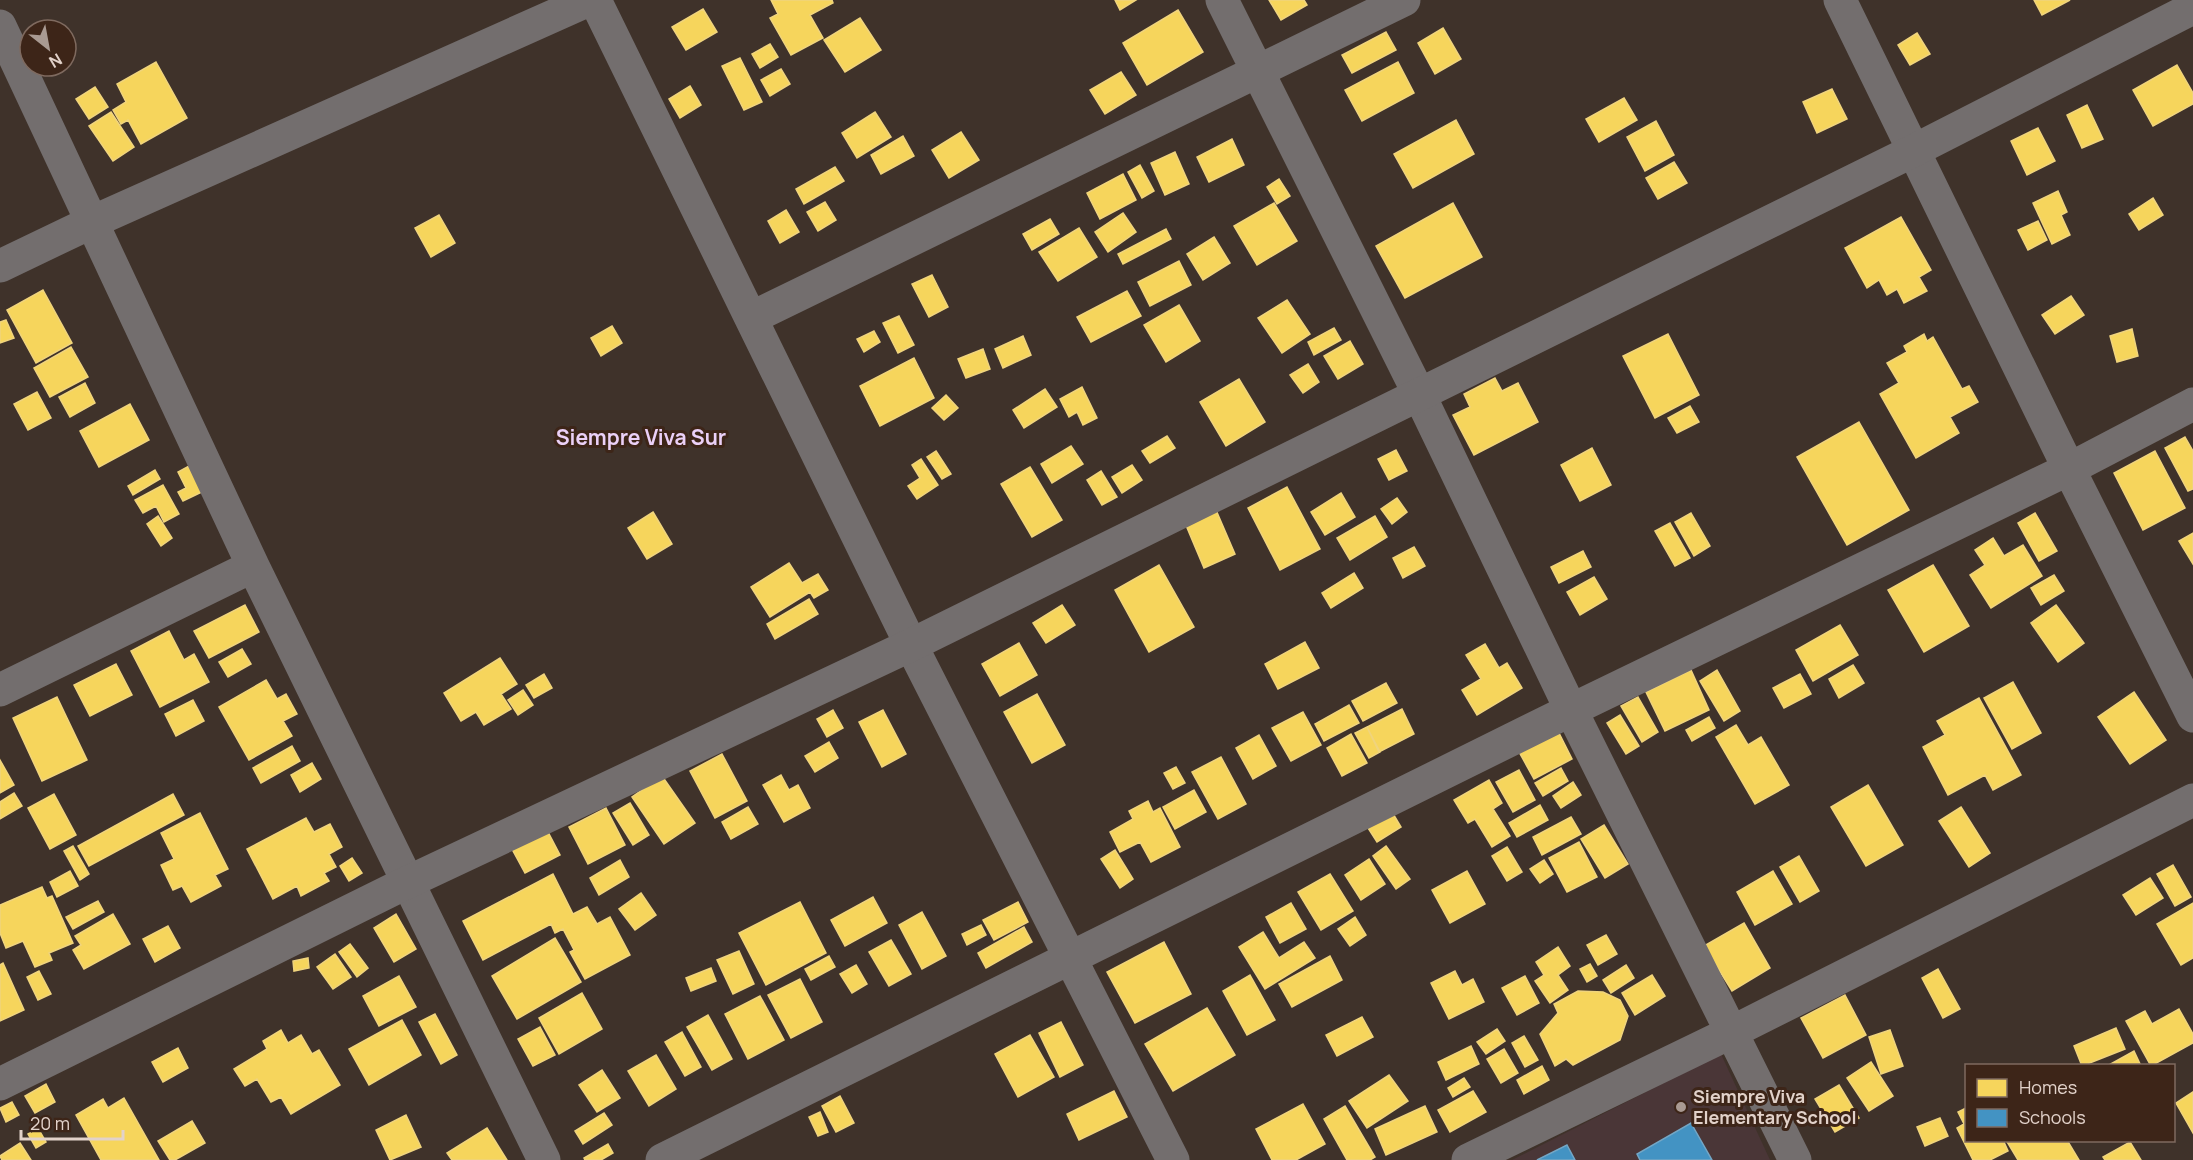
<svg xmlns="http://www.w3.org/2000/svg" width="2193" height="1160" font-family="Manrope,sans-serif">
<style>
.education{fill:#4a3637}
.homes{fill:#f6d55c;stroke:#f0d47d;stroke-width:1.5}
.schools{fill:#4393c3;stroke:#73a6c5;stroke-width:1.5}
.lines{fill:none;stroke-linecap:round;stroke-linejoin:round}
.minor{stroke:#736e6e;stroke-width:33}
.tertiary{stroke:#736e6e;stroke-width:33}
.poi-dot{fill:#a99a92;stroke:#3d2518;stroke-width:2}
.labels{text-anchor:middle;stroke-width:6;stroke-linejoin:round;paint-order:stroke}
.poi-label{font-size:18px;font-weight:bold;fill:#e2d2ca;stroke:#3d2518;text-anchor:start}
.quarter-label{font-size:21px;font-weight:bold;fill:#ebd0f7;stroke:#3d2518}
</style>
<rect width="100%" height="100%" fill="#3f322a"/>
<path class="education" d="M1721 1054 1770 1160H1512Z"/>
<path class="homes" d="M771 0H832L833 3 810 15 823 38 791 55 770 18 778 14Z
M1115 0H1136L1120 10Z
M1269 0H1304L1307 5 1281 20Z
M2034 0H2070L2042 15Z
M703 9 717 32 686 50 672 27Z
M1178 10 1203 52 1147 85 1123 43Z
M860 18 881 50 845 72 824 40Z
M1443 28 1461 59 1435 74 1418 43Z
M1386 32 1396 50 1352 73 1342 55Z
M1917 33 1930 54 1910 65 1898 45Z
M770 44 778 57 760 68 752 54Z
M740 58 762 102 744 110 722 66Z
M156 62 187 118 141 144 128 120 121 124 113 110 126 102 117 84Z
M1398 62 1414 93 1362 121 1345 90Z
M2177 65 2193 93V104L2153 126 2133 90Z
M781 69 790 84 770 96 761 80Z
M1121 72 1136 95 1105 114 1090 90Z
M690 86 701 105 680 118 669 99Z
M95 87 108 107 89 119 76 99Z
M1832 89 1847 119 1817 133 1803 102Z
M1624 98 1637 120 1599 142 1586 119Z
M2087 105 2103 139 2082 148 2067 115Z
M111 112 134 147 113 161 89 126Z
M875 112 891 137 857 158 842 133Z
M1456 120 1474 154 1413 188 1394 154Z
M1656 121 1674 155 1645 171 1627 137Z
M2038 128 2055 161 2027 175 2011 141Z
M961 132 979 160 949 178 932 150Z
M903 136 914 156 881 174 871 155Z
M1232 139 1244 165 1209 182 1197 157Z
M1175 152 1189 184 1165 195 1151 163Z
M1674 162 1687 183 1658 199 1646 178Z
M1140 165 1154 191 1142 198 1128 172Z
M835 167 844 181 804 204 796 189Z
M1123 174 1136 200 1100 219 1087 193Z
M1279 179 1290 196 1277 204 1267 187Z
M2058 191 2067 212 2061 215 2070 235 2052 244 2033 203Z
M2153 198 2163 215 2139 230 2129 214Z
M825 202 836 220 818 231 807 212Z
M1274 203 1297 241 1257 265 1234 226Z
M1453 203 1482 257 1405 298 1376 246Z
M786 210 799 232 780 243 768 221Z
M1123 213 1136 232 1108 252 1095 232Z
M439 215 455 243 431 257 415 228Z
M1901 217 1931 270 1919 277 1927 291 1904 303 1897 289 1887 295 1879 280 1867 288 1845 248Z
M1050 219 1059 234 1032 250 1023 234Z
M2038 221 2047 240 2028 250 2018 230Z
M1079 228 1097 257 1058 281 1039 252Z
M1166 229 1171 239 1123 264 1118 254Z
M1214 237 1230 263 1203 280 1187 254Z
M1179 261 1191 285 1150 306 1138 282Z
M932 275 948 307 929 317 912 284Z
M43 290 72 343 36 363 7 310Z
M1127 291 1141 316 1091 342 1077 317Z
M2071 296 2084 315 2055 334 2042 315Z
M1287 300 1310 334 1282 353 1258 318Z
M1179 305 1200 341 1166 362 1144 325Z
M899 316 914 345 898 353 883 323Z
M6 320 14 338 0 343V322Z
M612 326 622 343 601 356 591 338Z
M1334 328 1341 340 1314 355 1308 342Z
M2132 329 2138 356 2117 362 2110 336Z
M874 331 880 342 864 352 857 339Z
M1668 334 1699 395 1655 418 1623 356Z
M1924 334 1927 341 1933 337 1962 389 1969 386 1978 402 1950 417 1959 433 1916 458 1880 394 1899 383 1887 363 1907 352 1904 346Z
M1023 336 1031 355 1003 368 995 349Z
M1350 341 1363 364 1338 379 1324 356Z
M71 347 88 377 50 397 34 368Z
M983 349 990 369 966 378 958 359Z
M914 358 934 398 880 426 860 386Z
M1308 364 1319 382 1303 393 1290 375Z
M1495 378 1502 391 1518 383 1538 422 1474 455 1453 415 1470 407 1464 394Z
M1239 379 1265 422 1226 446 1200 402Z
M85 383 95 403 70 417 59 397Z
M1082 387 1097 418 1083 425 1077 412 1069 417 1060 399Z
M1045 389 1057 407 1024 428 1013 410Z
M37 392 51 418 28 430 14 404Z
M946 395 958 408 944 420 932 408Z
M130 404 149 440 99 467 80 431Z
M1690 406 1699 422 1677 433 1668 418Z
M1859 422 1909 510 1847 545 1797 457Z
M1167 436 1175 448 1150 463 1142 451Z
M2185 437 2193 451V489L2188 491 2165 448Z
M1071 446 1083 464 1052 483 1041 464Z
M1592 448 1611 485 1580 501 1561 465Z
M1396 450 1407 471 1389 480 1378 459Z
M936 451 951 474 942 479 927 457Z
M2155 451 2185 508 2143 530 2114 473Z
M921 459 938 485 917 499 908 486 920 478 912 465Z
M1132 465 1142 480 1122 493 1112 477Z
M189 466 202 492 183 501 178 492 186 488 178 472Z
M1030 467 1062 520 1032 537 1001 484Z
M155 470 160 479 133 495 128 486Z
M1101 471 1117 497 1102 505 1087 480Z
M163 485 179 514 164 522 156 506 143 513 135 500Z
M1287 487 1320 549 1280 570 1248 508Z
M1341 493 1355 517 1325 535 1311 512Z
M1397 498 1407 512 1392 524 1381 509Z
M1216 510 1235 554 1204 568 1185 523Z
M653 512 672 544 647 559 628 528Z
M1691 513 1710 546 1694 556 1675 522Z
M2035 513 2057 551 2039 561 2018 523Z
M158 516 172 538 161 546 147 524Z
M1375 516 1387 537 1350 560 1337 538Z
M1670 523 1690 558 1675 566 1655 531Z
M2193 533V564L2179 541Z
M1993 538 2004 556 2023 545 2042 576 1991 608 1970 575 1985 565 1975 550Z
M1414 547 1425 566 1403 578 1393 558Z
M1583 551 1591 567 1559 583 1551 567Z
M789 563 802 583 818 574 828 590 814 598 810 592 770 617 751 587Z
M1159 565 1194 627 1149 652 1115 590Z
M1933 565 1969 626 1924 652 1888 590Z
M1354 573 1363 588 1331 608 1322 593Z
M2054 575 2064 591 2041 605 2031 588Z
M1594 577 1607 599 1580 615 1567 592Z
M809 599 818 614 775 639 767 624Z
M245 605 259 632 209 658 194 631Z
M1062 605 1075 625 1046 643 1033 623Z
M2056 605 2084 643 2058 662 2031 623Z
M1840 625 1858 655 1813 681 1796 650Z
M169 631 184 660 194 654 209 682 160 707 131 651Z
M1305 642 1319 668 1278 689 1265 664Z
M1019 643 1037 675 1000 696 982 664Z
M1485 644 1499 668 1507 663 1522 688 1477 715 1462 690 1481 679 1466 655Z
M242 649 251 664 228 677 219 662Z
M500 658 517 684 501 694 511 709 484 725 476 712 461 721 444 693Z
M116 664 132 695 90 716 74 685Z
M1853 665 1864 683 1839 698 1829 679Z
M1691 670 1709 710 1665 731 1646 692Z
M1717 670 1740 711 1724 721 1700 681Z
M544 674 552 688 534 698 526 685Z
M1800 674 1811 694 1784 708 1773 688Z
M266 680 277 699 286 694 297 714 283 721 292 736 249 760 219 707Z
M2013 682 2041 733 2012 749 1984 698Z
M1386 683 1397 703 1363 721 1352 701Z
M523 690 533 705 518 715 508 700Z
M2134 692 2166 740 2130 764 2098 717Z
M1037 694 1065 745 1032 763 1004 712Z
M57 697 87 760 42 781 13 718Z
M1638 697 1658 732 1642 742 1621 706Z
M1979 698 2021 775 1993 790 1985 775 1948 795 1923 747 1945 735 1937 721Z
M193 700 204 721 176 736 165 714Z
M1349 705 1359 723 1324 741 1315 724Z
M1402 709 1414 734 1379 752 1367 727Z
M833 710 843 728 827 737 817 719Z
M883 710 906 754 882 767 859 722Z
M1303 712 1321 745 1291 761 1272 728Z
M1620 715 1639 746 1626 754 1607 723Z
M1709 717 1715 728 1692 741 1686 730Z
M1736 725 1748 745 1761 737 1789 785 1755 804 1716 737Z
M1367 727 1380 752 1369 758 1355 733Z
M1557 729 1572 759 1534 779 1518 750Z
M1351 734 1367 763 1342 776 1327 748Z
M1259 735 1276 766 1253 779 1236 748Z
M829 742 838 758 815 772 805 756Z
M292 746 300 761 261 783 253 768Z
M722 754 747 801 715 818 690 771Z
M1221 757 1246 804 1218 819 1192 772Z
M0 760 14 785 0 793Z
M312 763 321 779 300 792 291 775Z
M1176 767 1185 783 1173 789 1164 773Z
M1561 768 1568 781 1543 796 1535 783Z
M1519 770 1535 800 1513 812 1496 782Z
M781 775 789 790 798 785 810 808 784 822 763 785Z
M662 776 695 823 664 844 632 797Z
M1489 780 1502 803 1493 809 1510 836 1492 847 1475 819 1468 823 1454 800Z
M1573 782 1581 795 1561 808 1553 796Z
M1868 785 1903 845 1866 866 1831 807Z
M1194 790 1206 812 1175 829 1163 807Z
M14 793 22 806 0 819V802Z
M54 794 76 835 50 849 28 808Z
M173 794 184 815 89 866 78 846Z
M1148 801 1153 812 1160 808 1180 847 1151 862 1140 842 1120 852 1110 832 1133 819 1129 811Z
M630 803 649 835 633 845 613 813Z
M1540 805 1548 820 1517 837 1509 823Z
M748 807 758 824 731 839 722 822Z
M1961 807 1990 853 1969 867 1939 821Z
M606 808 625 845 588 864 569 827Z
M1392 812 1401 827 1377 842 1368 828Z
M200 813 228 869 215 875 221 886 191 902 182 886 173 890 161 865 174 859 161 833Z
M1571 817 1581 834 1542 855 1533 837Z
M306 818 314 832 330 824 342 847 329 854 336 867 324 873 329 881 301 896 297 886 273 899 247 849Z
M1604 825 1628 864 1605 878 1581 839Z
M547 830 560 855 525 873 512 849Z
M1579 842 1597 877 1567 892 1549 858Z
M73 846 89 874 80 880 64 851Z
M1386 846 1410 879 1396 889 1373 856Z
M1507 847 1522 872 1507 881 1492 856Z
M1115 850 1133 879 1120 888 1101 859Z
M1799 856 1819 891 1800 902 1780 867Z
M352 858 362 873 349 881 340 866Z
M1369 859 1385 884 1361 900 1345 875Z
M620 860 629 877 599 895 590 878Z
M1544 860 1553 874 1540 883 1530 869Z
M2173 865 2191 897 2175 906 2157 874Z
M70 871 78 886 57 897 50 882Z
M1467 871 1485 904 1450 923 1432 890Z
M1773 871 1792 904 1755 925 1737 892Z
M553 874 573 914 587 907 597 924 610 917 630 955 585 979 570 952 574 950 563 929 555 933 551 924 483 960 463 921Z
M1330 874 1353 911 1321 930 1298 892Z
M2150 878 2163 898 2136 915 2123 895Z
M42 887 47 898 52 896 73 943 49 953 52 960 35 967 23 941 6 948 0 933V905Z
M641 893 656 915 635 930 619 909Z
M873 897 887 923 845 946 831 920Z
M98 901 104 912 73 929 66 917Z
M800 902 826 953 766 985 739 933Z
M1018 902 1028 922 994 940 983 920Z
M1291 903 1306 929 1280 943 1266 917Z
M2193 903V958L2181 965 2157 924Z
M922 912 946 956 922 969 899 925Z
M113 914 130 944 84 969 73 950 81 945 75 936Z
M396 914 416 949 394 962 374 928Z
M1355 917 1366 935 1350 946 1338 929Z
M1744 923 1770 968 1732 991 1704 946Z
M981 925 986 935 967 945 962 934Z
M168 926 180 948 155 962 143 939Z
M1024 927 1032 942 986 968 978 953Z
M1263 932 1279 958 1304 942 1315 958 1265 989 1239 947Z
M1606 935 1617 954 1598 965 1587 945Z
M555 938 581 982 517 1019 492 976Z
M891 940 911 974 889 986 869 952Z
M1164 942 1191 994 1135 1023 1107 972Z
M350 944 368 968 357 977 339 952Z
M1558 947 1570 966 1558 975 1568 990 1550 1003 1535 981 1544 975 1536 962Z
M739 951 754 984 733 994 717 960Z
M335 954 351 977 333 989 317 967Z
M829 956 835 967 811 980 805 969Z
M1330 956 1342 980 1292 1007 1279 984Z
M308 958 309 968 294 971 293 961Z
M3 963 24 1010 0 1021V965Z
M1590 964 1597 976 1587 982 1580 969Z
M856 965 867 984 852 993 840 974Z
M1626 965 1634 978 1611 993 1603 980Z
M711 968 716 981 691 991 686 978Z
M1938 969 1960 1009 1943 1018 1922 978Z
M39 971 51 994 38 1000 27 977Z
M1455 971 1462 985 1473 979 1484 1002 1449 1019 1431 983Z
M1250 975 1275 1020 1247 1035 1223 991Z
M1652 975 1665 996 1635 1015 1622 993Z
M399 976 416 1007 379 1026 363 996Z
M1525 976 1539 1003 1517 1015 1502 988Z
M800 979 822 1022 791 1038 768 995Z
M1578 991 1603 992 1620 1000 1628 1016 1620 1040 1573 1065 1566 1059 1555 1066 1540 1034 1558 1013 1554 1004Z
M582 993 602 1029 559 1054 539 1018Z
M1845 995 1866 1035 1823 1058 1801 1018Z
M760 996 784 1040 748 1059 725 1014Z
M1207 1008 1235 1055 1173 1091 1145 1044Z
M2179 1009 2193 1034V1043L2151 1066 2126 1021 2145 1011 2152 1024Z
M435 1014 457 1055 441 1064 419 1022Z
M708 1015 732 1059 712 1070 687 1027Z
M1362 1017 1373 1037 1337 1056 1326 1035Z
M402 1020 421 1055 369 1085 349 1049Z
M1061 1022 1083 1065 1060 1077 1039 1033Z
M540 1027 555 1055 533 1066 518 1039Z
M2116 1028 2125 1049 2082 1066 2074 1046Z
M1497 1029 1505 1041 1486 1054 1477 1042Z
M281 1030 288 1043 301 1035 312 1054 319 1050 340 1085 291 1114 281 1097 271 1102 257 1079 245 1086 234 1069 267 1049 263 1041Z
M1890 1030 1903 1066 1881 1074 1869 1037Z
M682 1032 701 1067 685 1076 665 1042Z
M1030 1035 1054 1077 1018 1097 995 1054Z
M1524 1036 1538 1060 1525 1067 1512 1043Z
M1471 1046 1479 1064 1446 1080 1438 1062Z
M178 1048 188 1068 163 1082 152 1062Z
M1504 1049 1518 1073 1501 1083 1487 1059Z
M2134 1051 2141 1066H2107Z
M656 1055 676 1089 649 1106 628 1071Z
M1871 1062 1893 1096 1869 1111 1847 1078Z
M1542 1066 1549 1080 1524 1094 1517 1080Z
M602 1070 620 1098 597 1112 579 1085Z
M1389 1075 1408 1101 1367 1128 1349 1101Z
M1464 1078 1470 1087 1453 1097 1448 1088Z
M46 1084 55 1102 35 1113 25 1096Z
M1839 1085 1859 1118 1835 1132 1815 1099Z
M1114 1091 1127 1117 1079 1140 1067 1114Z
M1473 1091 1486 1112 1450 1132 1438 1110Z
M2193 1092V1133L2176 1103Z
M840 1096 854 1123 836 1132 822 1106Z
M124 1098 159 1160H101L76 1115 103 1099 108 1108Z
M12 1102 19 1115 6 1122 0 1108Z
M1303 1104 1325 1144 1296 1160H1272L1256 1129Z
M1345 1106 1375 1157 1370 1160H1347L1324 1119Z
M1425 1106 1437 1132 1386 1155 1375 1129Z
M1966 1108V1140H2003L2008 1151 1990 1160H1973L1957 1128 1964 1124 1958 1112Z
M820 1112 828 1132 818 1136 809 1117Z
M604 1113 612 1125 583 1144 575 1131Z
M406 1115 421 1147 390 1160 376 1130Z
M1940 1118 1948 1136 1925 1146 1917 1127Z
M192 1121 205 1143 175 1160H170L158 1141Z
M38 1128 46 1142 36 1148 28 1134Z
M487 1128 507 1160H452L447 1153Z
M2006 1140H2067L2079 1160H2018Z
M2130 1142 2141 1160H2105L2103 1157Z
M20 1143 31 1160H2L0 1156Z
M608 1144 613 1153 601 1160H585L584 1158Z"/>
<path class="schools" d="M1691 1123 1712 1160H1640L1637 1154Z
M1567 1145 1575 1160H1537Z"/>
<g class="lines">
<path class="minor" d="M595 0 911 645 1173 1160
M1222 0 1419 394 1571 710 1795 1160
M1840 0 2069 469 2193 716
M0 26 253 566 544 1160
M0 266 92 222 589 0
M751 318 1404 0
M0 690 253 566
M662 1160 1571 710 2069 469 2193 404
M1468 1160 1732 1032 2193 800"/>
<path class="tertiary" d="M0 1084 408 882 911 645 1915 150 2193 8"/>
</g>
<circle class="poi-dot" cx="1681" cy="1107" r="6"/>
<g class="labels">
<g class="poi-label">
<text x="1693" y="1103">Siempre Viva<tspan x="1693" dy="21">Elementary School</tspan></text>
</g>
<g class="quarter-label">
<text x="641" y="445">Siempre Viva Sur</text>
</g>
</g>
<rect x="1965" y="1064" width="210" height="78" fill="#3d2518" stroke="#7f6a5f" stroke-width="1.5"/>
<rect x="1977" y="1079" width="30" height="18" fill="#f6d55c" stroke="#7f6a5f" stroke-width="1.5"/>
<text x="2019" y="1094" font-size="18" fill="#e2d2ca">Homes</text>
<rect x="1977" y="1109" width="30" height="18" fill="#4393c3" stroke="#7f6a5f" stroke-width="1.5"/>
<text x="2019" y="1124" font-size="18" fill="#e2d2ca">Schools</text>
<g transform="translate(48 48) rotate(149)"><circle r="28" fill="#3d2518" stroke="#7f6a5f" stroke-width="1.5"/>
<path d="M0-4.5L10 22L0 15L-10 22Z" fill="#a99a92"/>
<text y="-9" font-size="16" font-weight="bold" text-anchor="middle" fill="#e2d2ca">N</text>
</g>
<path d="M21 1130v9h102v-9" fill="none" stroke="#e2d2ca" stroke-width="3"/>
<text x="30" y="1130" font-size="18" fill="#e2d2ca" stroke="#3d2518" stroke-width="4.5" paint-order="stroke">20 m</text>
</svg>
